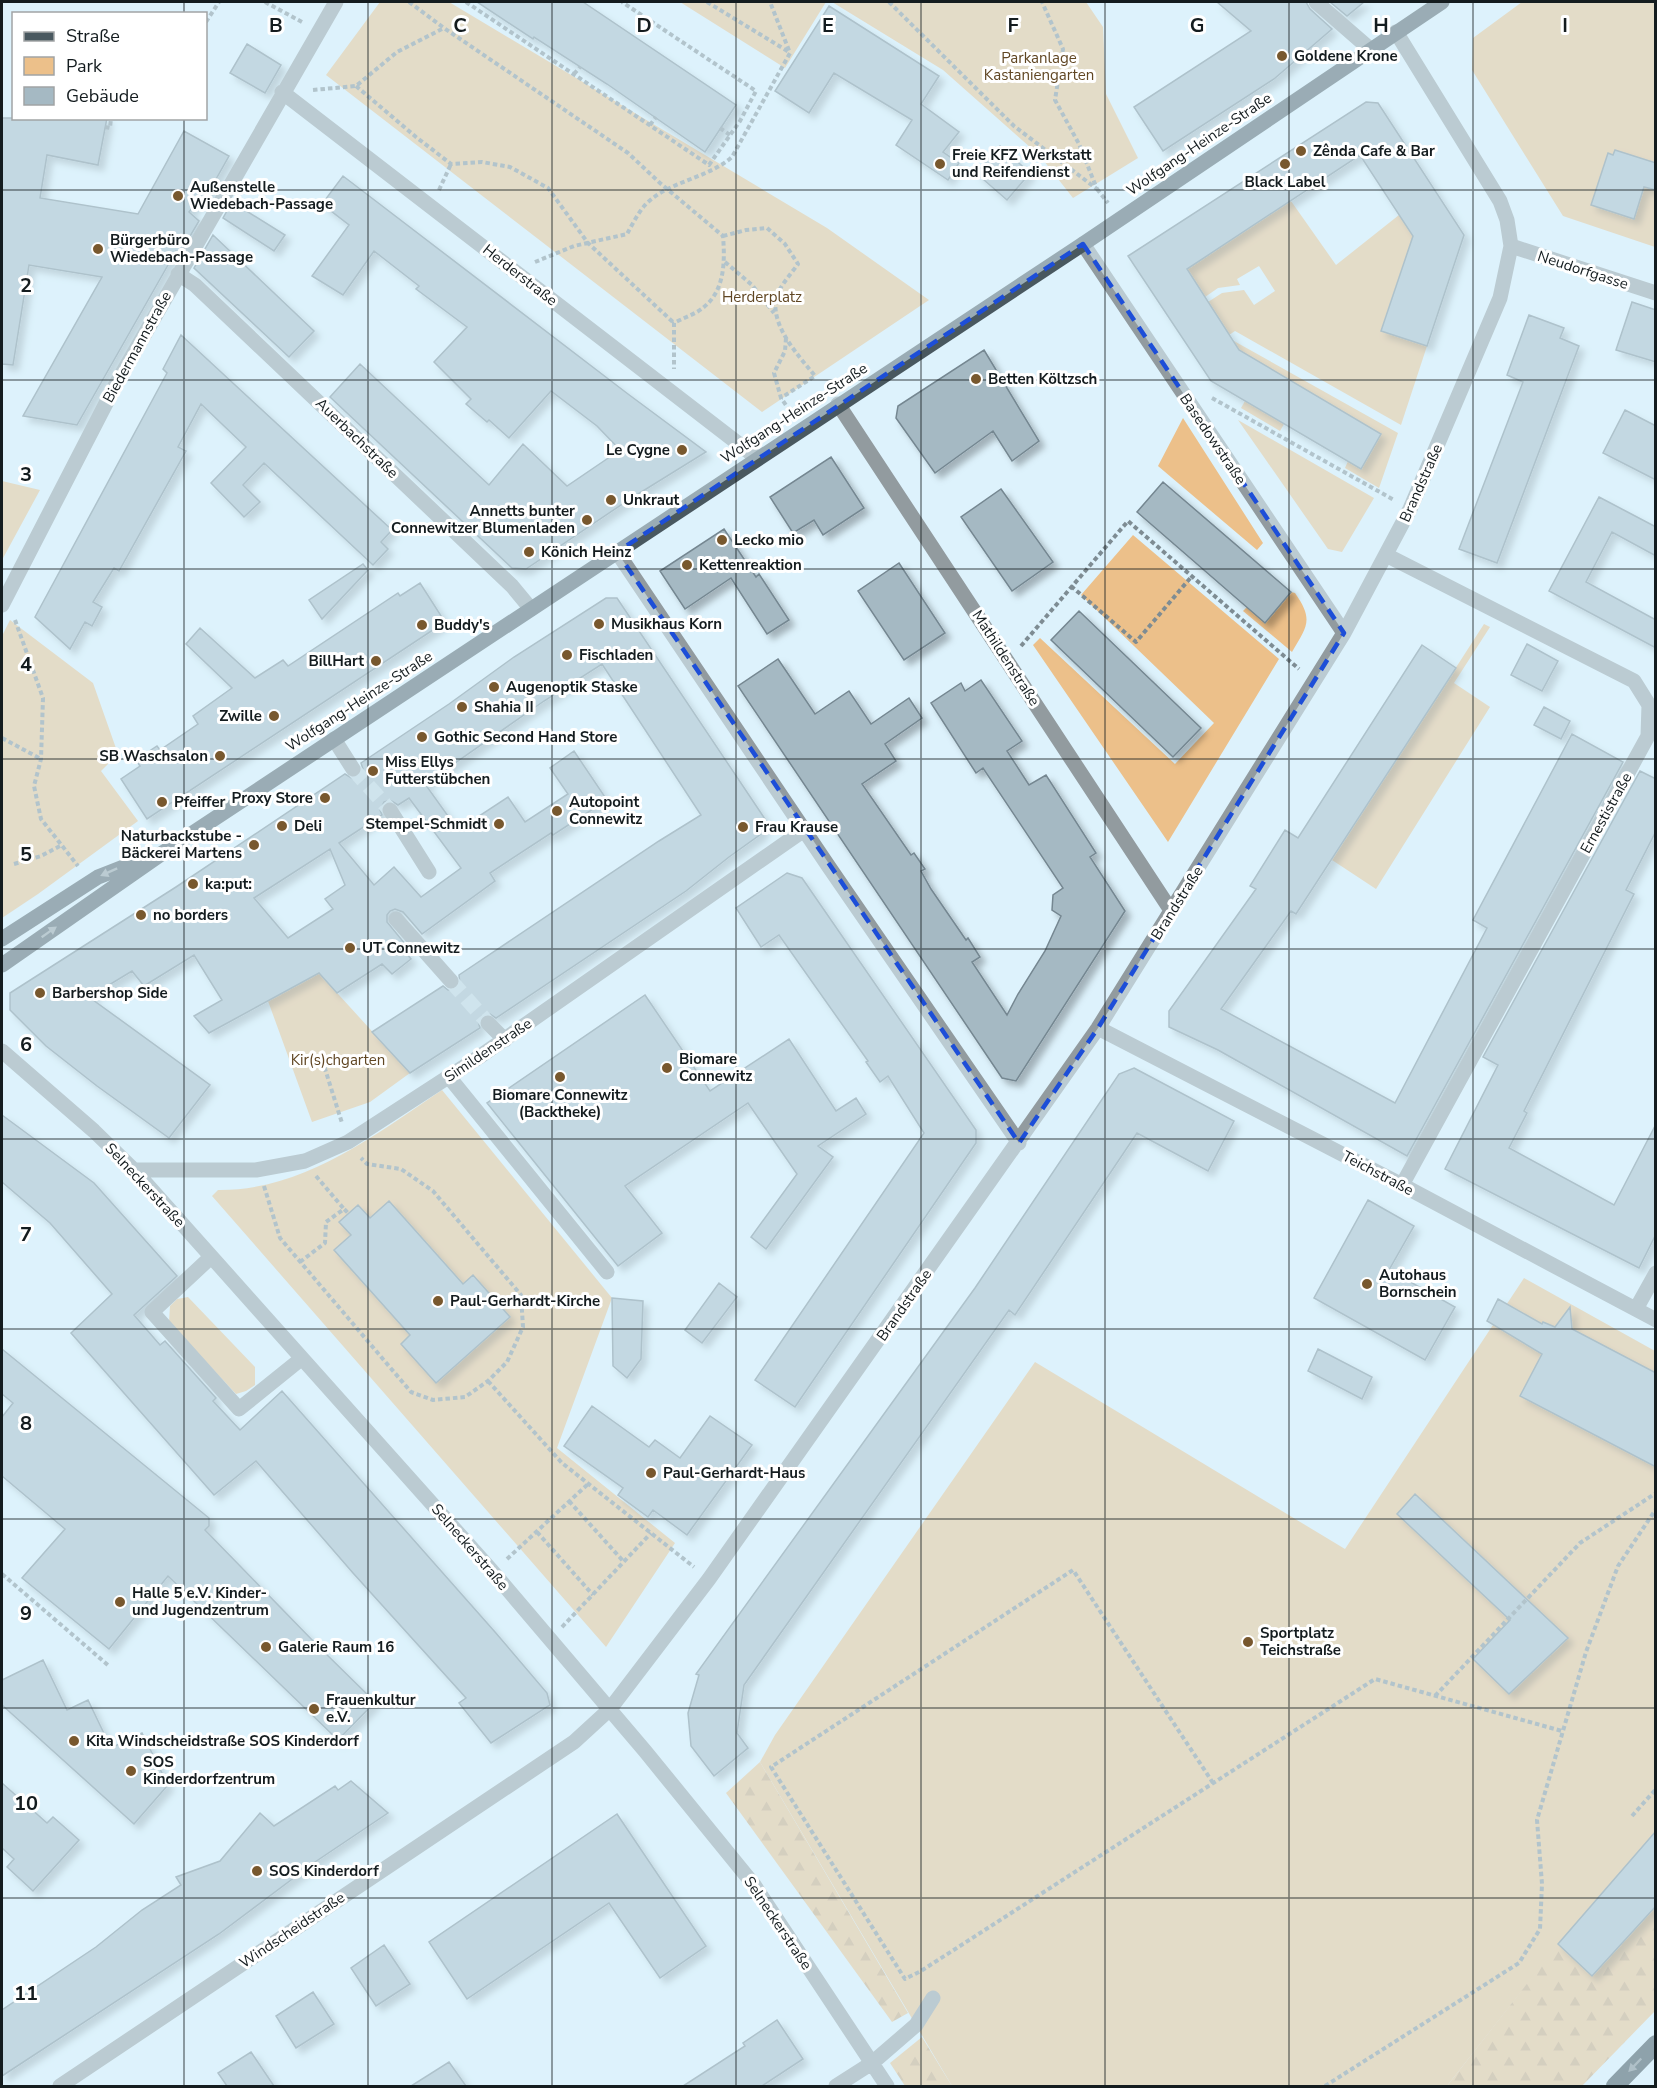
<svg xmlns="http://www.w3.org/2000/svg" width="1657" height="2088" font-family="'Nunito Sans',sans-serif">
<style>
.green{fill:#ecc08a}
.forest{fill:url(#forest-firs)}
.building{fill:#a5b9c3;stroke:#758791;stroke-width:1.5;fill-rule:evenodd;filter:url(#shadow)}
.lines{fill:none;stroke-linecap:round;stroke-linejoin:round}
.minor-tunnel{stroke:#bfd2db;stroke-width:15;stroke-dasharray:15 8;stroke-linecap:butt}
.path{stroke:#7e8c93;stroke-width:4;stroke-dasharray:4.5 3;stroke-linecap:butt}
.minor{stroke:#929b9f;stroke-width:15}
.major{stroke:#49585f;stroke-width:15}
.highway{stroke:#2f4049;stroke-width:18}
.oneway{fill:#929b9f}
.oneway2{fill:#788389}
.marked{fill:none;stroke:#1d4ed8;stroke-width:4.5;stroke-dasharray:12 8;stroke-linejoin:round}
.grid{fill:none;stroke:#141c1f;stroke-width:1.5;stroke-opacity:0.55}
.poi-dot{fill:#78582e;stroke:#fff;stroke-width:2}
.labels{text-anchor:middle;stroke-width:6;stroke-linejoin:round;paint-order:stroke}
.poi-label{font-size:15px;font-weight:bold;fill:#141c1f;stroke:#fff;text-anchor:start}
.park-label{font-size:15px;fill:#604623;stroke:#fff}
.street-label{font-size:15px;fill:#141c1f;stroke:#fff}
.grid-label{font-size:20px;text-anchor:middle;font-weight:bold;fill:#141c1f;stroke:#fff;stroke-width:6;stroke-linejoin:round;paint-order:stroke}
</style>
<defs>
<pattern id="forest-firs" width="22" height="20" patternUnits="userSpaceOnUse" patternTransform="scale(1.5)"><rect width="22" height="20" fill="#ecc08a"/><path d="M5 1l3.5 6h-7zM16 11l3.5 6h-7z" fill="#caa477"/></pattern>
<filter id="shadow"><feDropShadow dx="5.5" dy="5.5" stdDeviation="3" flood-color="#0004"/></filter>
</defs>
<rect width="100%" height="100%" fill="#ddf2fc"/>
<path class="green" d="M380 2H449L827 228 929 300 762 412 326 75Z
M680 2H826L785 68Z
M832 2H1086L1103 27 1106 94 1138 158 1073 198 1040 156 943 70Z
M1522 2H1655V247L1563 216 1472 70 1473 38Z
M1291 201 1336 265 1399 215 1413 236 1381 330 1427 346 1401 425 1235 331 1229 335 1208 302 1222 293 1244 290 1254 305 1275 291 1259 266 1237 279 1240 285 1218 288 1205 297 1187 269Z
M1234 341 1398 433 1379 488 1345 468 1348 461 1361 469 1381 434 1230 345Z
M1245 401 1284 424 1280 431 1241 408Z
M1183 418 1263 543 1257 550 1158 466Z
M1238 420 1374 498 1342 552 1328 549Z
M2 481 40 490 2 560Z
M1133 535 1279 659 1168 842 1033 645 1040 638 1175 764 1214 723 1081 595Z
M1291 592 1295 593C1314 620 1307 626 1292 652L1243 611 1247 607 1265 622Z
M10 620 93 683 118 754 101 771 138 821 38 894 2 918V636Z
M1484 624 1490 627 1454 683 1490 707 1376 889 1332 860Z
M319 973 410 1073 370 1102 312 1122 268 1001Z
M442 1090 612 1298 557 1448 675 1543 606 1647 212 1196 218 1190C303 1191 375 1135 442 1090Z
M1524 1278 1655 1351V1906L1592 1976 1558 1945 1447 2086H952L760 1762 775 1735 1035 1362 1345 1549Z
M188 1297 255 1367V1385L246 1391 236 1394 169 1322 170 1306 177 1299Z"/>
<path class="forest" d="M760 1762 908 2013 892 2022 726 1793Z
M1655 1906V2011L1582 2086H1447L1558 1944 1592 1976Z
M922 2037 952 2086H905L890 2063Z"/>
<path class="building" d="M477 2H583L736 105 705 152 607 84 534 37 533 39Z
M1217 2H1306L1310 9 1332 29 1274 79 1163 151 1134 107 1251 31Z
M1330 2H1364L1347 16Z
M829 6 939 76 921 104 959 132 943 152 959 163 948 180 896 145 912 120 834 73 809 113 775 91Z
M247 44 281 65 265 93 230 73Z
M1366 102 1378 103 1464 235 1427 346 1381 331 1413 236 1360 155 1187 269 1239 350 1381 434 1361 469 1211 381 1128 256Z
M2 118H107L98 165 47 155 40 198 138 214 184 131 229 156 202 204 198 201 189 212 199 221 179 255 176 251 77 425 23 416 102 277 29 265 13 365 2 364Z
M1000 146 1030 173 1007 200 976 173Z
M1615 150 1656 163V190L1644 187 1634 219 1591 205 1608 153 1613 155Z
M343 176 628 394 706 452 630 499 526 569 512 568 330 397 360 364 489 485 523 444 567 486 620 450 597 426 551 391 509 438 489 420 487 422 466 404 471 399 434 362 467 327 416 289 419 286 374 251 343 295 312 276 349 225 322 204Z
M232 202 285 235 274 251 223 218Z
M213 235 314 331 289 357 194 268Z
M1632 302 1656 310V362L1616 350Z
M1529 315 1564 328 1560 338 1579 346 1497 563 1459 549 1523 382 1507 375Z
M181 335 392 530 381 542 388 549 373 565 264 463 243 485 260 502 244 517 211 483 246 447 201 404 178 447 186 451 119 571 114 568 93 602 102 607 92 626 85 622 70 649 35 617 167 373 163 369Z
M984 350 1039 441 1012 461 993 431 935 473 896 418 898 406Z
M1625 410 1656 426V480L1603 453Z
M831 457 864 508 823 535 814 520 793 533 770 497Z
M1163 482 1291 592 1265 623 1137 512Z
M1001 489 1053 562 1012 591 961 517Z
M1599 497 1656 527V556L1612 532 1586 582 1656 620V648L1549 591Z
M724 529 756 577 759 574 789 620 767 634 731 578 685 609 660 571Z
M899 563 945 633 904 660 858 591Z
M363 564 368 570 322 619 309 600Z
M420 583 445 622 147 819 121 779 140 766 136 760 157 746 160 750 198 724 193 716 232 688 186 644 200 628 255 678 283 660 288 666 398 593 400 596Z
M606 598H617L765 819 761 834 729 857 686 891 496 1018 490 1014 482 1016 478 1021 480 1028 410 1073 372 1032 443 986 448 990 457 989 460 984 459 975 659 841 701 815 602 664 544 701 425 784 458 830 508 797 525 822 568 794 550 768 574 751 607 800 553 835 551 833 490 873 495 881 422 934 403 912 395 909 390 911 387 915V922L406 945 402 948 411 959 392 974 382 964 337 993 319 973 209 1033 194 1016 222 1000 194 955 144 986 132 971 89 997 210 1085 169 1138 97 1086 46 1046 10 1010V993L176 887 345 774 353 779 359 777 363 769 361 763 449 704 514 657ZM409 798 461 868 421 897 394 867 374 885 339 843 382 815 380 810 384 802 390 800 398 805ZM330 849 345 885 325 899 333 909 288 938 254 898Z
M1079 611 1201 728 1173 757 1051 640Z
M1527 644 1558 661 1542 691 1511 675Z
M1422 645 1456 668 1296 914 1291 911 1221 1009 1395 1103 1487 928 1473 920 1572 734 1623 762 1407 1156 1218 1050 1169 1027V1011L1256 889 1250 886 1285 830 1298 838Z
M778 659 815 714 849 691 871 724 909 698 922 718 885 744 896 761 862 784 911 855 914 853 925 869 921 871 931 889 966 940 968 938 980 957 972 962 1007 1015 1018 994 1045 951 1061 916 1052 910 1053 895 1063 888 983 768 976 773 931 703 961 683 965 691 981 680 1022 741 1007 751 1029 785 1046 775 1096 853 1090 857 1125 911 1016 1081 1002 1078 738 686Z
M1544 707 1570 721 1561 739 1534 725Z
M1640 771 1656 779V831L1626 890 1634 894 1524 1111 1527 1113 1509 1148 1614 1205 1656 1124V1234L1639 1268 1445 1169 1498 1065 1483 1057Z
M787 873 802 878 976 1130V1143L795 1407 755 1380 924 1133 888 1076 880 1082 866 1062 868 1061 779 935 761 947 736 908Z
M645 995 710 1091 789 1039 836 1111 856 1098 866 1114 818 1146 833 1157 766 1249 751 1237 797 1174 748 1103 625 1186 662 1233 618 1266 487 1103Z
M1134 1068 1234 1121 1208 1171 1137 1133 1015 1315 1009 1310 744 1685 737 1733 748 1748 714 1776 691 1746 688 1713 699 1675 696 1674 975 1288 1119 1074Z
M2 1115 94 1183 177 1276 134 1315 160 1345 165 1341 216 1398 213 1401 240 1430 282 1391 495 1632 547 1693 550 1705 491 1743 459 1703 466 1698 353 1573 256 1461 214 1495 71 1333 112 1294 50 1223 2 1182Z
M1368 1200 1414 1226 1389 1270 1455 1307 1425 1360 1314 1298Z
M389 1201 463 1284 473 1275 510 1317 436 1383 401 1344 410 1335 334 1250 351 1235 339 1222 358 1205 370 1218Z
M719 1283 737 1297 702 1343 685 1330Z
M612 1298 643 1301 641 1359 627 1378 613 1366Z
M1498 1299 1542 1324 1543 1322 1555 1327 1570 1307 1572 1329 1656 1373V1467L1520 1396 1542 1354 1487 1321Z
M2 1349 209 1518V1526L205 1530 318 1646 375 1702 338 1740 168 1576 109 1649 22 1578 65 1529 2 1476V1417L13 1403 2 1394Z
M1318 1349 1372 1377 1362 1399 1308 1371Z
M592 1406 649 1447 655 1440 680 1458 710 1416 752 1445 687 1535 653 1510 648 1517 618 1495 623 1488 564 1446Z
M1415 1494 1568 1638 1509 1694 1473 1659 1510 1620 1397 1514Z
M43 1660 67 1710 88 1700 111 1748 142 1733 168 1785 134 1824 2 1705V1680Z
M351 1781 388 1813 315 1862 219 1934 2 2076V2010L96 1947 142 1910 181 1885 176 1877 220 1861 260 1813 274 1826 335 1786 338 1790Z
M2 1783 47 1823 53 1817 79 1840 33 1891 7 1867 14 1859 2 1848Z
M617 1814 706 1946 660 1978 609 1903 467 1999 429 1942Z
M1656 1831V1906L1592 1976 1558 1944Z
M384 1945 410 1984 376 2006 351 1968Z
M313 1992 334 2024 296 2048 276 2016Z
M777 2020 803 2059 762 2086H683L745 2046 743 2043Z
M251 2052 274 2086H227L218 2073Z
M449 2062 466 2086H411Z"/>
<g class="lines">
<path class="minor-tunnel" d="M353 769 390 810
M451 981 488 1023"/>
<path class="path" d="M265 2 302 22
M409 2 444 28 628 153 660 183 723 236C725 261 725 290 704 307 696 314 683 318 674 323V369
M466 2 709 165 740 121 756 91 622 2
M707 2 789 52
M889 2 1014 126 1097 189 1079 144 1055 100 1063 49 1042 2
M206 22 219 2
M574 74 580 67
M356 86 416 137 451 164 482 162 510 167 548 188 588 243 674 323
M313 90 356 86 397 52 444 28
M650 125 656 117
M105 127 110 128 111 118
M720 128 730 135
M1097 189 1108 203
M439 190 451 164
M723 236 746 230 767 228 785 244 798 264C791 274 778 288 776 299 771 327 799 356 815 376L781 398
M535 262 574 246 627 234C632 225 638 213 645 205 668 181 707 179 732 157L790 53 770 2
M725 262 752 285 774 313
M786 338 785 351 774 373 781 398 792 414
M1212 398 1394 500
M1071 586 1136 642 1192 576
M15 620 43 698 41 759 34 786 41 819 78 866
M1021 646 1128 521 1299 669
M2 738 41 759
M14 864 41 856 62 845
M320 1053 342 1123
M316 1176 344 1209
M264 1186 280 1238 411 1392 433 1400 465 1397 488 1381 507 1362 523 1327 521 1295 433 1191 401 1169 367 1164 361 1158
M300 1262 325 1243 326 1222 344 1209 349 1214
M488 1381 562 1463 694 1567
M569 1501 624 1562
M537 1532 593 1595
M507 1559 588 1484
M2 1574 109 1666
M562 1627 651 1533
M1435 1696 1580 1543 1656 1493
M1213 1783 1073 1570 771 1767 905 1979 921 1971 1375 1679 1562 1731
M1632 1816 1656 1789
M1325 2086 1519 1963 1540 1929 1542 1884 1537 1820 1586 1652 1618 1566 1656 1509"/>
<path class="minor" d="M1316 2 1370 49
M282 92 757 458
M1083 244 1344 633
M1511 246 1656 293
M178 274 195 285 512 586 531 609
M838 404 1172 912
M617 552 829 867 1019 1143
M1386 555 1634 681 1649 705 1648 736 1402 1185
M2 605 116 384 336 2
M334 739 353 769
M390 810 429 872
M396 919 451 981
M488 1023 505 1040
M1098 1028 1402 1185 1656 1320
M2 1051 94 1131 134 1170 492 1571 645 1751 754 1885 887 2086
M449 1077 607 1272
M134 1170H256L305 1161 348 1142 479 1057 804 830
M211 1257 152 1312 239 1409 301 1359
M1636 1309 1656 1273
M60 2086 574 1742 610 1709 709 1579 1098 1028 1344 633 1410 509 1500 298 1511 246 1507 220 1500 201 1396 32
M836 2086 872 2063 916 2025 933 1998"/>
<path class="major" d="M2 939 98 877 144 859
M2 965 164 852 1083 244 1442 2"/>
<path class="highway" d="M1615 2086 1656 2044"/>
</g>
<defs><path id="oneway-solid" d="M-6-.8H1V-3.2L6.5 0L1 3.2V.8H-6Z" transform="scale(1.5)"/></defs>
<g class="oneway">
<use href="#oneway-solid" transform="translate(109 872) rotate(156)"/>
<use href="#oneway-solid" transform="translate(49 932) rotate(-35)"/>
</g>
<use class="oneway2" href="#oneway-solid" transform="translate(1635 2065) rotate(134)"/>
<path d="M0 0H1657V2088H0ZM1083 244 1344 633 1098 1028 1019 1143 617 552Z" fill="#ddf2fc" fill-opacity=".55" fill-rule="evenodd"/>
<path class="marked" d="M1083 244 1344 633 1098 1028 1019 1143 617 552Z"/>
<path class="grid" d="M184 2V14M368 2V2086M552 2V2086M736 2V2086M921 2V2086M1105 2V2086M1289 2V2086M1473 2V2086M184 118V2086M2 190H1656M2 380H1656M2 569H1656M2 759H1656M2 949H1656M2 1139H1656M2 1329H1656M2 1519H1656M2 1708H1656M2 1898H1656"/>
<g class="poi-dot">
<circle cx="1282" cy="56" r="6"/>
<circle cx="1301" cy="151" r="6"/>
<circle cx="940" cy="164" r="6"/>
<circle cx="1285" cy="164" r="6"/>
<circle cx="178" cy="196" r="6"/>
<circle cx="98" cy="249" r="6"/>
<circle cx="976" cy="379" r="6"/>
<circle cx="682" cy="450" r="6"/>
<circle cx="611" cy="500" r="6"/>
<circle cx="587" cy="520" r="6"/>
<circle cx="722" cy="540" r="6"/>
<circle cx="529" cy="552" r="6"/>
<circle cx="687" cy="565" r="6"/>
<circle cx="599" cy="624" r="6"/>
<circle cx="422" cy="625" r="6"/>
<circle cx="567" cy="655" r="6"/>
<circle cx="376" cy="661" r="6"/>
<circle cx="494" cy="687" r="6"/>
<circle cx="462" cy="707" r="6"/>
<circle cx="274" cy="716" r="6"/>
<circle cx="422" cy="737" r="6"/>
<circle cx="220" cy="756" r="6"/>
<circle cx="373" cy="771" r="6"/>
<circle cx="325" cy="798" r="6"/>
<circle cx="162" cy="802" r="6"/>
<circle cx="557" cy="811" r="6"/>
<circle cx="499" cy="824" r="6"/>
<circle cx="282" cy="826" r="6"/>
<circle cx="743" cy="827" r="6"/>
<circle cx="254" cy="845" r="6"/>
<circle cx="193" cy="884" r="6"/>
<circle cx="141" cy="915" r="6"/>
<circle cx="350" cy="948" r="6"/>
<circle cx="40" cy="993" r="6"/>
<circle cx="667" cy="1068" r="6"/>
<circle cx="560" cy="1077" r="6"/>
<circle cx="1367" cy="1284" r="6"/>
<circle cx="438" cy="1301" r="6"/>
<circle cx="651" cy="1473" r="6"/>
<circle cx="120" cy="1602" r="6"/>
<circle cx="1248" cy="1642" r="6"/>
<circle cx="266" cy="1647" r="6"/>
<circle cx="314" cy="1709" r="6"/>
<circle cx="74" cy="1741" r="6"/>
<circle cx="131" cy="1771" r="6"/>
<circle cx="257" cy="1871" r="6"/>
</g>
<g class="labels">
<g class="poi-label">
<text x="1294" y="61">Goldene Krone</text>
<text x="1313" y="156">Zênda Cafe &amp; Bar</text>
<text x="952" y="160">Freie KFZ Werkstatt<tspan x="952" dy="17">und Reifendienst</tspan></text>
<text x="1285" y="187" text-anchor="middle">Black Label</text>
<text x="190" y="192">Außenstelle<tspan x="190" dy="17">Wiedebach-Passage</tspan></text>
<text x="110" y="245">Bürgerbüro<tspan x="110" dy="17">Wiedebach-Passage</tspan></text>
<text x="988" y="384">Betten Költzsch</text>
<text x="670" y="455" text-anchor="end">Le Cygne</text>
<text x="623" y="505">Unkraut</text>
<text x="575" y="516" text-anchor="end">Annetts bunter<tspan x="575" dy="17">Connewitzer Blumenladen</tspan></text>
<text x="734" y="545">Lecko mio</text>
<text x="541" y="557">Könich Heinz</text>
<text x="699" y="570">Kettenreaktion</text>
<text x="611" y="629">Musikhaus Korn</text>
<text x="434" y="630">Buddy's</text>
<text x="579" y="660">Fischladen</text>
<text x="364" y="666" text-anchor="end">BillHart</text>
<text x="506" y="692">Augenoptik Staske</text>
<text x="474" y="712">Shahia II</text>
<text x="262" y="721" text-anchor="end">Zwille</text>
<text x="434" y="742">Gothic Second Hand Store</text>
<text x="208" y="761" text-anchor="end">SB Waschsalon</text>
<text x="385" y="767">Miss Ellys<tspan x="385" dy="17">Futterstübchen</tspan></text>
<text x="313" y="803" text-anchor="end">Proxy Store</text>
<text x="174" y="807">Pfeiffer</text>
<text x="569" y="807">Autopoint<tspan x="569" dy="17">Connewitz</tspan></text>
<text x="487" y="829" text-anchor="end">Stempel-Schmidt</text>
<text x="294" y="831">Deli</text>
<text x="755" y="832">Frau Krause</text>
<text x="242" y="841" text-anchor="end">Naturbackstube -<tspan x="242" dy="17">Bäckerei Martens</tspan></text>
<text x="205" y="889">ka:put:</text>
<text x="153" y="920">no borders</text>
<text x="362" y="953">UT Connewitz</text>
<text x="52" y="998">Barbershop Side</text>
<text x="679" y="1064">Biomare<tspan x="679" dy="17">Connewitz</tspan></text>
<text x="560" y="1100" text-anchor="middle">Biomare Connewitz<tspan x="560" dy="17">(Backtheke)</tspan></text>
<text x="1379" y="1280">Autohaus<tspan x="1379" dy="17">Bornschein</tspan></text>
<text x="450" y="1306">Paul-Gerhardt-Kirche</text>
<text x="663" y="1478">Paul-Gerhardt-Haus</text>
<text x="132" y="1598">Halle 5 e.V. Kinder-<tspan x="132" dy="17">und Jugendzentrum</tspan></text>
<text x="1260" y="1638">Sportplatz<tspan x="1260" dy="17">Teichstraße</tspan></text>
<text x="278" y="1652">Galerie Raum 16</text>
<text x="326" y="1705">Frauenkultur<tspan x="326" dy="17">e.V.</tspan></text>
<text x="86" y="1746">Kita Windscheidstraße SOS Kinderdorf</text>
<text x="143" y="1767">SOS<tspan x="143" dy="17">Kinderdorfzentrum</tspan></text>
<text x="269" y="1876">SOS Kinderdorf</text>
</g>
<g class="park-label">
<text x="1039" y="63">Parkanlage<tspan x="1039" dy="17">Kastaniengarten</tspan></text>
<text x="762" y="302">Herderplatz</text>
<text x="338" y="1065">Kir(s)chgarten</text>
</g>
<g class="street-label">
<text transform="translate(1199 144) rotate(-34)" y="5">Wolfgang-Heinze-Straße</text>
<text transform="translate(1583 270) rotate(18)" y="5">Neudorfgasse</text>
<text transform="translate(520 275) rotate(38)" y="5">Herderstraße</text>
<text transform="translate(137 347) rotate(-61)" y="5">Biedermannstraße</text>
<text transform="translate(794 413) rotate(-33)" y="5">Wolfgang-Heinze-Straße</text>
<text transform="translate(357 438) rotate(44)" y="5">Auerbachstraße</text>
<text transform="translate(1213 439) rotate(56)" y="5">Basedowstraße</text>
<text transform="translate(1421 483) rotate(-66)" y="5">Brandstraße</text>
<text transform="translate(1006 658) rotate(57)" y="5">Mathildenstraße</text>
<text transform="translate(359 701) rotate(-33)" y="5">Wolfgang-Heinze-Straße</text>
<text transform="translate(1606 813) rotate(-61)" y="5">Ernestistraße</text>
<text transform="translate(1177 903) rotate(-58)" y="5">Brandstraße</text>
<text transform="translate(488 1050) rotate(-34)" y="5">Simildenstraße</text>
<text transform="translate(1378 1173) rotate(28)" y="5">Teichstraße</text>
<text transform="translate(145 1185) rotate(47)" y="5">Selneckerstraße</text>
<text transform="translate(904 1305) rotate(-55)" y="5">Brandstraße</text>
<text transform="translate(470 1547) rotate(49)" y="5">Selneckerstraße</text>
<text transform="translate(778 1923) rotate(56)" y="5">Selneckerstraße</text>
<text transform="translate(292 1930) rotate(-34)" y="5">Windscheidstraße</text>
</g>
</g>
<g class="grid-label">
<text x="276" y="32">B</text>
<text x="460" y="32">C</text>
<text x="644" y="32">D</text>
<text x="828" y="32">E</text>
<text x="1013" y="32">F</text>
<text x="1197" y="32">G</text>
<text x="1381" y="32">H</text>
<text x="1565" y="32">I</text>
<text x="26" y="292">2</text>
<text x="26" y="481">3</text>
<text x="26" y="671">4</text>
<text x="26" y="861">5</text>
<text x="26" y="1051">6</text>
<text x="26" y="1241">7</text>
<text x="26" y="1430">8</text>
<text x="26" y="1620">9</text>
<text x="26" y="1810">10</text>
<text x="26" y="2000">11</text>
</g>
<rect width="1657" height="2088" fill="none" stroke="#141c1f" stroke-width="6"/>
<rect x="12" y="12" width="195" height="108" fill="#ffffff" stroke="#a1a4a5" stroke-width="1.5"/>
<rect x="24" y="32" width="30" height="9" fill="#49585f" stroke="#a1a4a5" stroke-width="1.5"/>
<text x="66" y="42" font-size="18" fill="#141c1f">Straße</text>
<rect x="24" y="57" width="30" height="18" fill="#ecc08a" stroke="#a1a4a5" stroke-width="1.5"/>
<text x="66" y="72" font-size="18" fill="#141c1f">Park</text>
<rect x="24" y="87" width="30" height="18" fill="#a5b9c3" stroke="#a1a4a5" stroke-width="1.5"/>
<text x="66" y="102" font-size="18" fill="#141c1f">Gebäude</text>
</svg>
